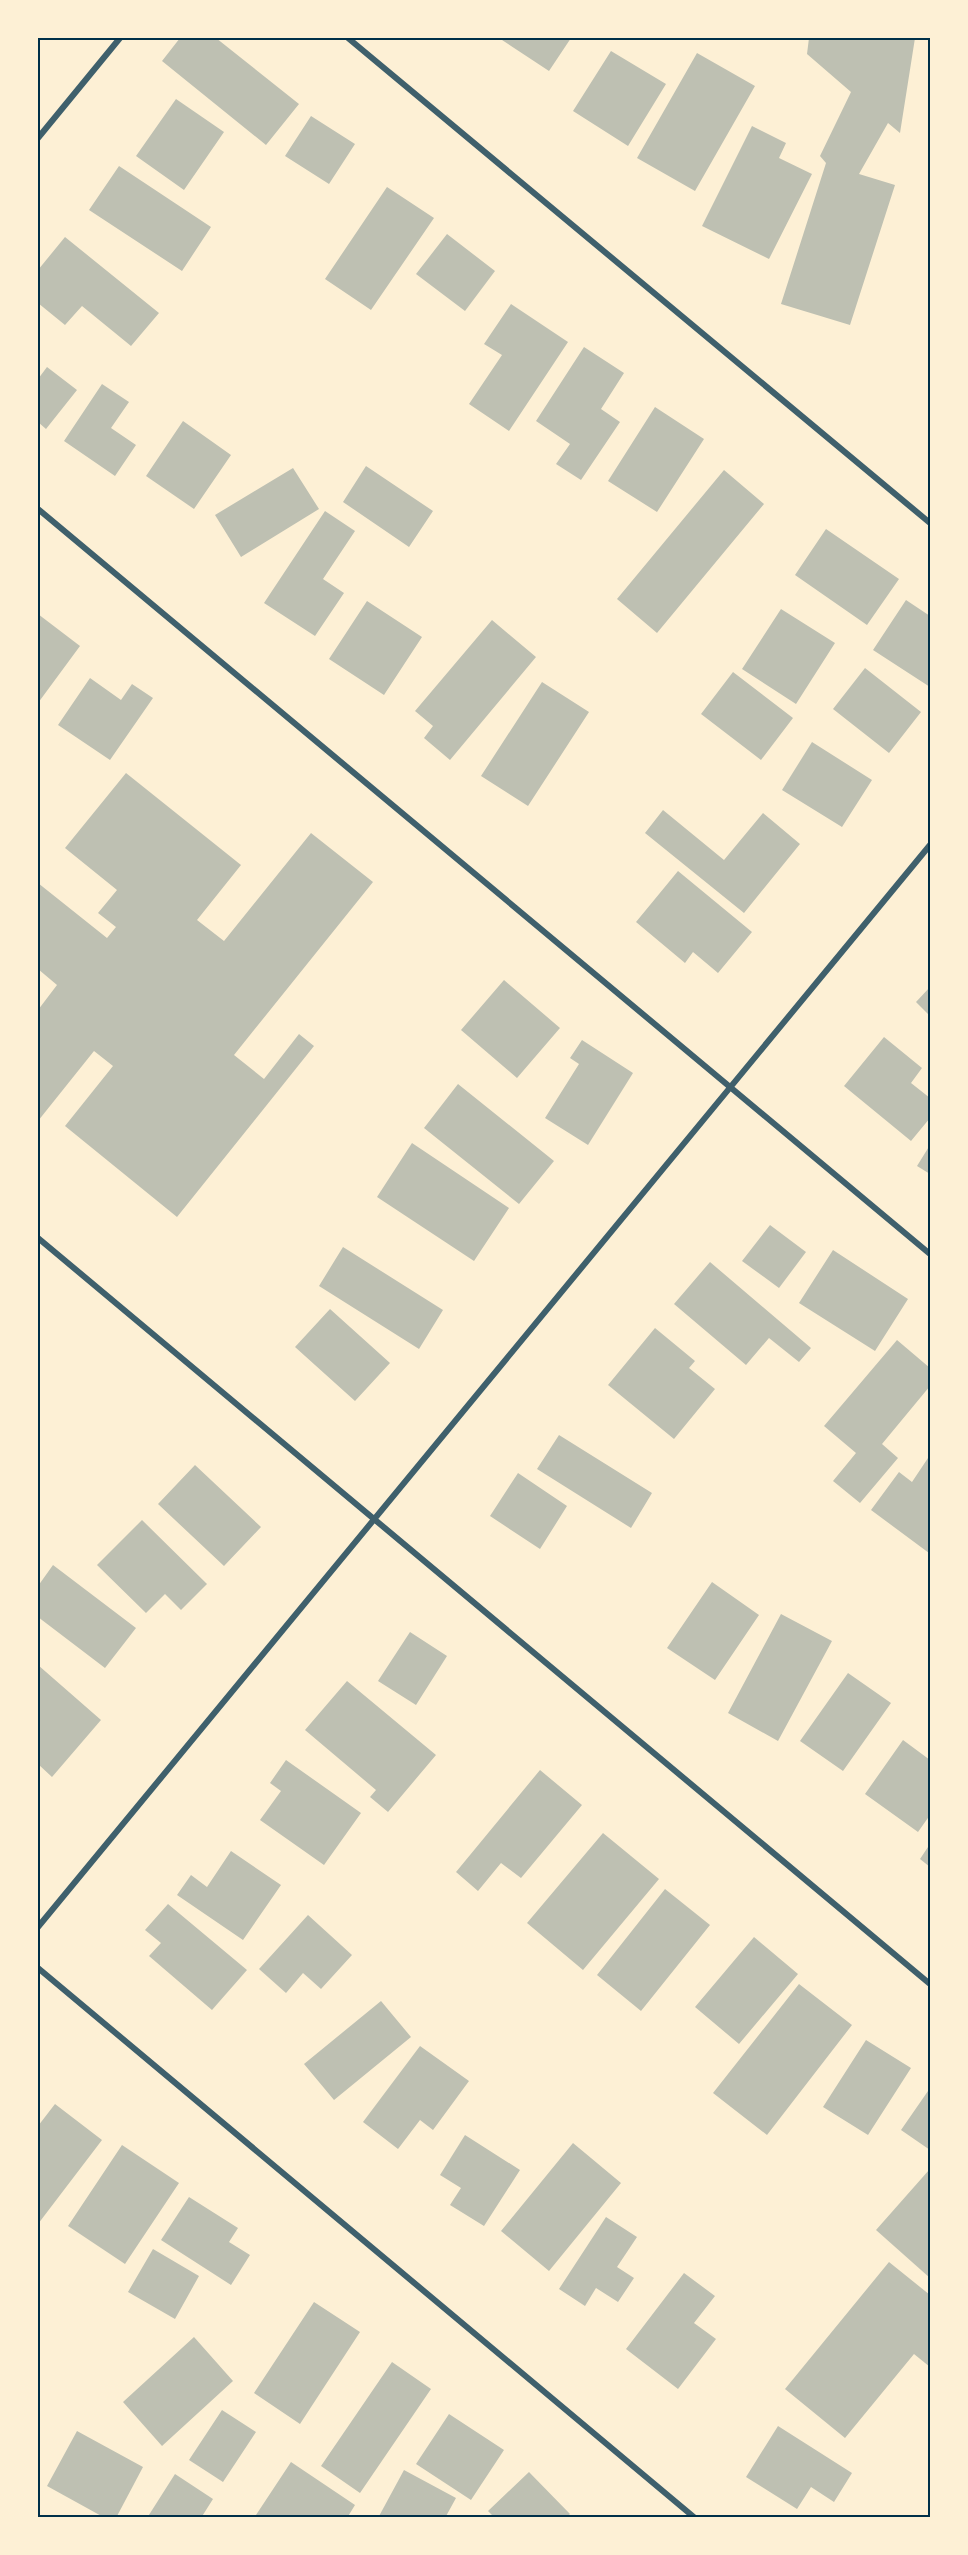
<svg xmlns="http://www.w3.org/2000/svg" width="968" height="2555" font-family="Lato,sans-serif">
<style>
.building{fill:#bec0b2}
.lines{fill:none;stroke-linecap:round;stroke-linejoin:round}
.minor{stroke:#3f606c;stroke-width:6}
.neatline{fill:none;stroke:#003049;stroke-width:2}
</style>
<rect width="100%" height="100%" fill="#fdf0d5"/>
<path class="building" d="M180 38H216L299 104 266 145 162 61Z
M499 38H571L549 71Z
M809 38H915L900 133 888 123 859 174 895 185 850 325 781 304 826 163 820 156 851 92 807 54Z
M611 51 666 84 628 146 573 111Z
M697 53 755 86 695 191 637 158Z
M176 99 224 132 184 190 136 156Z
M311 116 355 144 329 184 285 156Z
M752 126 786 143 779 158 812 174 769 259 702 226Z
M119 166 211 227 182 271 89 210Z
M387 187 434 218 371 310 325 279Z
M447 234 495 271 465 311 416 274Z
M65 237 159 313 131 346 82 306 65 325 38 303V270Z
M511 304 568 342 509 431 469 404 502 355 484 344Z
M584 347 624 373 601 409 620 422 581 480 556 464 570 444 536 421Z
M47 367 77 390 46 429 38 422V379Z
M102 384 129 402 111 428 136 445 115 476 64 441Z
M655 407 704 439 657 512 608 481Z
M183 421 231 455 194 509 146 476Z
M366 466 433 511 409 547 343 502Z
M293 468 319 509 241 557 215 515Z
M724 470 764 504 657 633 617 599Z
M325 511 355 531 323 579 344 593 315 636 264 603Z
M826 529 899 579 867 625 795 575Z
M906 600 930 616V687L873 650Z
M367 601 422 637 384 695 329 659Z
M781 609 835 643 796 704 742 669Z
M38 614 80 646 38 703Z
M492 620 536 657 450 760 424 738 433 726 415 711Z
M865 668 921 712 889 753 833 709Z
M733 672 793 718 761 760 701 714Z
M90 678 121 700 132 684 153 698 110 760 58 725Z
M542 682 589 712 528 806 481 776Z
M812 742 872 780 842 827 782 790Z
M126 773 241 865 197 920 224 941 311 833 373 882 234 1055 264 1079 299 1034 314 1046 177 1217 65 1126 113 1066 94 1051 38 1121V1010L57 985 38 969V883L107 938 116 927 98 913 117 890 65 848Z
M663 810 724 860 763 813 800 844 744 913 645 833Z
M678 871 752 932 718 973 693 952 685 963 636 922Z
M504 980 560 1028 517 1078 461 1030Z
M930 987V1016L916 1002Z
M884 1037 922 1068 911 1083 930 1098V1118L911 1141 844 1086Z
M582 1040 633 1073 588 1145 545 1118 579 1064 570 1058Z
M458 1084 554 1161 519 1204 424 1128Z
M412 1143 509 1208 474 1261 377 1197Z
M930 1145V1174L917 1166Z
M770 1225 806 1252 779 1288 742 1261Z
M343 1247 443 1310 419 1349 319 1286Z
M833 1250 908 1299 875 1351 799 1303Z
M710 1262 811 1348 799 1362 769 1338 746 1365 674 1304Z
M330 1309 390 1363 355 1401 295 1347Z
M655 1328 695 1361 689 1368 715 1389 674 1439 608 1385Z
M897 1340 930 1368V1386L882 1444 898 1458 860 1503 833 1481 856 1453 824 1426Z
M559 1435 652 1493 631 1528 537 1469Z
M930 1455V1550L929 1553 871 1510 899 1472 912 1482Z
M195 1465 261 1527 224 1566 158 1504Z
M518 1473 567 1506 540 1549 490 1516Z
M142 1520 207 1584 181 1610 165 1594 146 1613 97 1565Z
M53 1565 136 1628 105 1668 38 1617V1586Z
M712 1582 759 1615 715 1680 667 1648Z
M781 1614 832 1641 778 1741 728 1713Z
M410 1632 447 1656 416 1705 378 1681Z
M38 1665 101 1720 52 1777 38 1764Z
M848 1673 891 1703 843 1771 800 1741Z
M347 1681 436 1755 388 1812 370 1797 376 1790 305 1730Z
M903 1740 930 1760V1815L918 1832 865 1794Z
M286 1760 361 1813 324 1865 260 1820 281 1791 270 1783Z
M540 1770 582 1805 521 1878 501 1863 478 1891 456 1872Z
M603 1833 659 1879 583 1970 527 1923Z
M930 1844V1867L920 1859Z
M231 1851 281 1885 243 1940 177 1895 191 1875 207 1887Z
M665 1889 710 1925 641 2011 597 1975Z
M168 1904 247 1970 212 2010 149 1956 161 1943 145 1930Z
M308 1915 352 1955 321 1989 303 1973 286 1993 259 1969Z
M754 1937 798 1974 739 2044 695 2007Z
M799 1984 852 2025 767 2135 713 2093Z
M381 2001 411 2037 334 2100 304 2064Z
M866 2040 911 2068 868 2135 823 2107Z
M420 2046 469 2081 433 2130 420 2120 398 2149 363 2122Z
M928 2091 930 2093V2150L901 2130Z
M55 2104 102 2140 38 2224V2126Z
M465 2135 520 2170 484 2226 450 2205 461 2188 440 2175Z
M573 2143 621 2183 549 2271 501 2231Z
M122 2145 179 2183 125 2264 68 2226Z
M929 2170 930 2172V2278L876 2230Z
M189 2197 238 2228 229 2242 250 2255 231 2285 161 2240Z
M606 2217 637 2237 617 2267 634 2278 618 2302 596 2288 585 2306 559 2289Z
M153 2249 199 2276 175 2319 128 2292Z
M889 2262 930 2295V2367L914 2354 845 2438 785 2389Z
M684 2273 715 2296 694 2323 716 2339 678 2389 626 2349Z
M314 2302 360 2332 300 2424 254 2393Z
M194 2337 233 2381 162 2446 123 2402Z
M392 2362 431 2389 360 2493 321 2466Z
M222 2410 256 2432 223 2482 189 2460Z
M449 2414 504 2450 471 2500 416 2464Z
M778 2426 852 2473 834 2502 811 2487 797 2509 746 2477Z
M77 2431 143 2467 116 2518H105L47 2486Z
M291 2462 355 2505 347 2518H254Z
M404 2470 456 2498 445 2518H378Z
M529 2472 570 2514 566 2518H495L488 2511Z
M175 2474 213 2499 201 2518H147Z"/>
<g class="lines">
<path class="minor" d="M348 38 930 523
M38 138 120 38
M38 509 930 1254
M38 1238 930 1984
M38 1927 930 845
M38 1968 695 2518"/>
</g>
<rect width="968" height="2555" fill="none" stroke="#fdf0d5" stroke-width="78"/>
<rect x="39" y="39" width="890" height="2477" class="neatline"/>
</svg>
